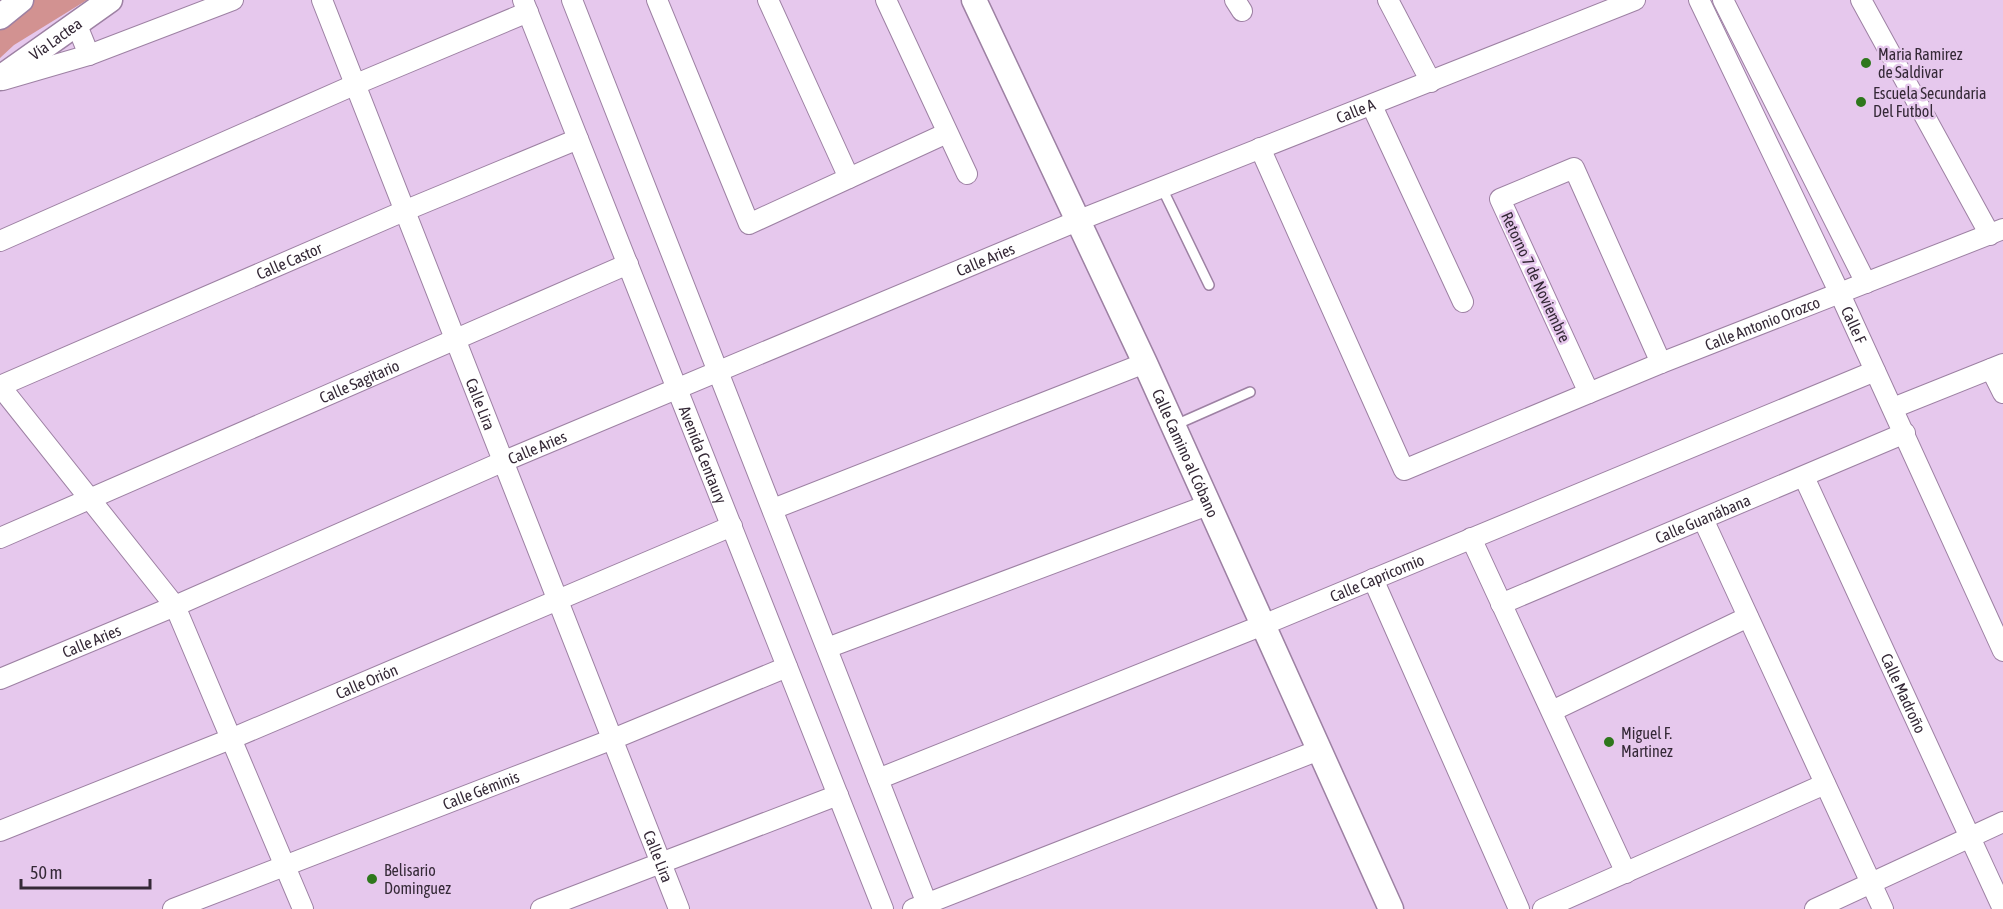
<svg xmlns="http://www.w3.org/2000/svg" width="2003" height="909" font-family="'Asap Condensed',sans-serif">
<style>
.green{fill:#d29291}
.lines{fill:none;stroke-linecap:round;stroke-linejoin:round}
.service-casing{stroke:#9d81a3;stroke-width:12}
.minor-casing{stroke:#9d81a3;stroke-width:22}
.tertiary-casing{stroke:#9d81a3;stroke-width:27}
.service{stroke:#fff;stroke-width:9}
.minor{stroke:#fff;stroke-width:20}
.tertiary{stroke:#fff;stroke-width:24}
.poi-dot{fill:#2e771c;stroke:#e6c8ed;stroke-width:2}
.labels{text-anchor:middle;stroke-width:5;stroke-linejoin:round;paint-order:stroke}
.street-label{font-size:16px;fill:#352937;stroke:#e6c8ed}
.poi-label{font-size:16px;fill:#352937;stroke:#e6c8ed;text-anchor:start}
</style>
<rect width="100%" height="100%" fill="#e6c8ed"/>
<path class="green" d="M34 0H87L14 45 0 58V30Z"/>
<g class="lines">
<g class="service-casing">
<path id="service" d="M1162 188 1209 285
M1173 426 1250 392"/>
</g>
<g class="minor-casing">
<g id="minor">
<path id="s1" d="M322 0 679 909"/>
<path id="s2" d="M523 0 883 909"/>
<path d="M572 0 929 909"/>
<path d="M657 0 749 224 947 133"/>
<path d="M768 0 849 178"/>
<path d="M886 0 967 174"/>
<path d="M1235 0 1242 11"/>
<path d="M1388 0 1431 82"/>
<path id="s3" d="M1699 0 1840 294 2003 651"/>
<path d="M1723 0 1866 283"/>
<path d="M1861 0 1990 235"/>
<path d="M76 23 89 55"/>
<path d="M3 80 89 55 233 0"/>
<path d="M1372 106 1463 302"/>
<path id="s4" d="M1260 148 1404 470 1661 363 2003 229"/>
<path d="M0 241 354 85 528 12"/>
<path d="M1991 369 2003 393"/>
<path id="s5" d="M0 386 404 211 578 139"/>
<path d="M0 386 175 606 303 909"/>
<path d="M1589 393 1500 199 1574 168 1661 363"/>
<path d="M1893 408 2003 364"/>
<path id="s6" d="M1804 477 2003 909"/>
<path d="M773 509 1145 363"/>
<path d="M1703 519 1883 909"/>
<path id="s7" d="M0 538 628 264"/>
<path d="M1471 538 1626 873"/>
<path d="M1373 579 1519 909"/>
<path id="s8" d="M1501 604 1905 433"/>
<path d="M827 648 1208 505"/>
<path id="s9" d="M0 679 175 606 502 462 1077 221 1635 0"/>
<path d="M1552 711 1748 617"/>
<path id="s10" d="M878 779 1263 625 1875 371"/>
<path id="s11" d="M0 831 233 738 732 526"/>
<path id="s12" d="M173 909 613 739 787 667"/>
<path d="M541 909 838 795"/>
<path d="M913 909 1319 750"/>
<path d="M1543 909 1825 784"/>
<path d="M1815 909 2003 822"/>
</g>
</g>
<g class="tertiary-casing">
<g id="tertiary">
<path id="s13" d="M974 0 1145 363 1391 909"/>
<path d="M0 17 21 0"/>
<path id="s14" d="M0 78 110 0"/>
</g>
</g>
<use href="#service" class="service"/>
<use href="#minor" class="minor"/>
<use href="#tertiary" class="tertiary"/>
</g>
<g class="poi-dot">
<circle cx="1866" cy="63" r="6"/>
<circle cx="1861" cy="102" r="6"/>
<circle cx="1609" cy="742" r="6"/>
<circle cx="372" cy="879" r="6"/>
</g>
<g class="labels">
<g class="street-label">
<text dy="6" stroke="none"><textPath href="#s14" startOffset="68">Vía Lactea</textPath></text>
<text dy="6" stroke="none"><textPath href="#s9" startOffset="1470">Calle A</textPath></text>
<text dy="6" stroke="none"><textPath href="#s9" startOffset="1071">Calle Aries</textPath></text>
<text dy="6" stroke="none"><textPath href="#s5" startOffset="315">Calle Castor</textPath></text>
<text transform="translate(1536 277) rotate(65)" y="6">Retorno 7 de Noviembre</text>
<text dy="6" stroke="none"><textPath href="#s4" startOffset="740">Calle Antonio Orozco</textPath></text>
<text dy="6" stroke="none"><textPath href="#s3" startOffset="360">Calle F</textPath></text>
<text dy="6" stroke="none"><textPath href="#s7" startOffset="392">Calle Sagitario</textPath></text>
<text dy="6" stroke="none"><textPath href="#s1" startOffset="434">Calle Lira</textPath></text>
<text dy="6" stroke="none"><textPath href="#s9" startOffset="585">Calle Aries</textPath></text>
<text dy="6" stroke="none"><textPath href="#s13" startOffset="500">Calle Camino al Cóbano</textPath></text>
<text dy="6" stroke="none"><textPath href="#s2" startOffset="489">Avenida Centaury</textPath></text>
<text dy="6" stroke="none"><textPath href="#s8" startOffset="219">Calle Guanábana</textPath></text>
<text dy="6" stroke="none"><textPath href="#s10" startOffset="538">Calle Capricornio</textPath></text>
<text dy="6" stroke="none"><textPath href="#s9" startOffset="99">Calle Aries</textPath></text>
<text dy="6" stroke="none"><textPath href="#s11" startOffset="396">Calle Orión</textPath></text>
<text dy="6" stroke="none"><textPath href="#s6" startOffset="238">Calle Madroño</textPath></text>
<text dy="6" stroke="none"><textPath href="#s12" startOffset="330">Calle Géminis</textPath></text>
<text dy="6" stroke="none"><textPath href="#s1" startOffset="920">Calle Lira</textPath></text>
</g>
<g class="poi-label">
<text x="1878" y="60">Maria Ramirez<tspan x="1878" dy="18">de Saldivar</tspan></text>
<text x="1873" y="99">Escuela Secundaria<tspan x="1873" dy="18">Del Futbol</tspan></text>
<text x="1621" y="739">Miguel F.<tspan x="1621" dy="18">Martinez</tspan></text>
<text x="384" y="876">Belisario<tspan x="384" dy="18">Dominguez</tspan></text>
</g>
</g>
<path d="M21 879v9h129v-9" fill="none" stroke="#352937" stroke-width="3"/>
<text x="30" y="879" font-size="18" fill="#352937" stroke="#e6c8ed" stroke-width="4.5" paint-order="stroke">50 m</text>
</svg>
